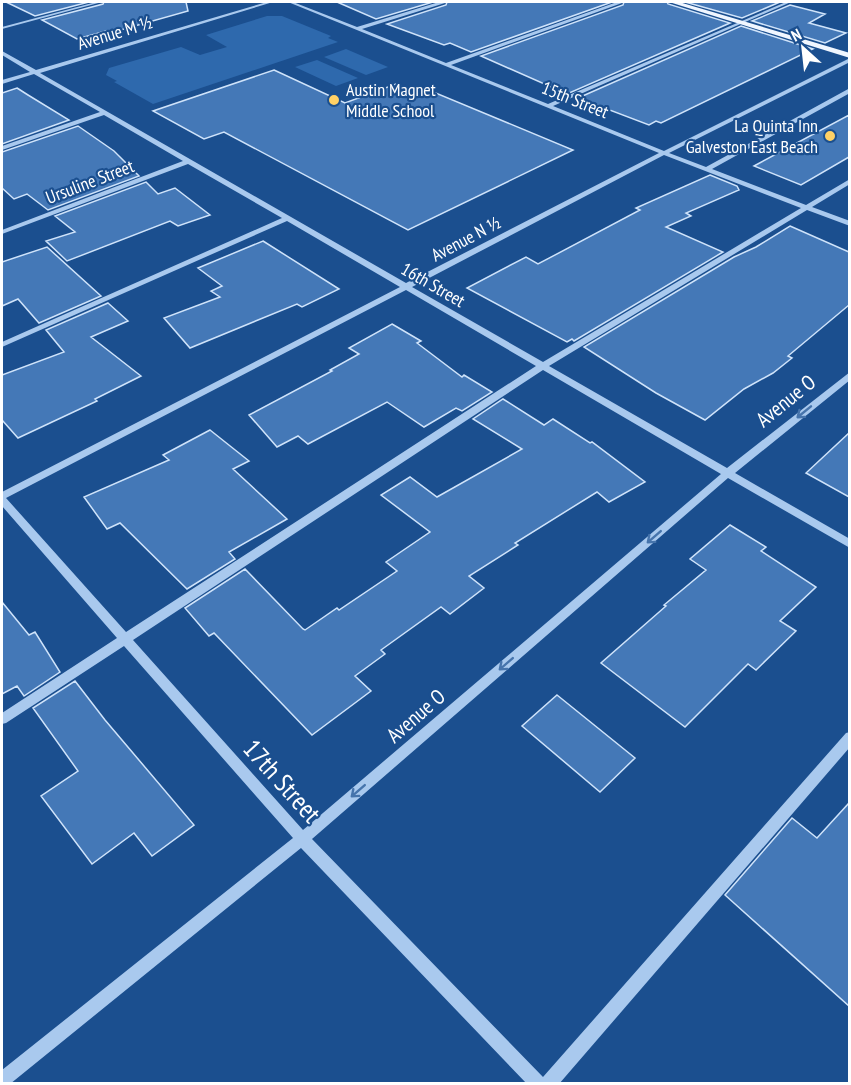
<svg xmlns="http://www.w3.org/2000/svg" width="851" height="1085" font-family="'PT Sans Narrow',sans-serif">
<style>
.green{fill:#2e69ad}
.building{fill:#4478b7;stroke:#cfe3fa;stroke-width:1.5}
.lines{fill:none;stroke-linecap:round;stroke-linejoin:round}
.minor{fill:#a9c9ee;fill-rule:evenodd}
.major{fill:#f0f6ff;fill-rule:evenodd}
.oneway{stroke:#4674ac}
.poi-dot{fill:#ffd166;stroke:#1b4f8f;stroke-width:2}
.labels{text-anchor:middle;stroke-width:4.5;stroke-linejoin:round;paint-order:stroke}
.far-street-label{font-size:18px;fill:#fff;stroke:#1b4f8f}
.far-poi-label{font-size:18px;fill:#fff;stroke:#1b4f8f;text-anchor:start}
.street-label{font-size:21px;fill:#fff;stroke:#1b4f8f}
.near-street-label{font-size:26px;fill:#fff;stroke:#1b4f8f}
</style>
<rect width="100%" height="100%" fill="#1b4f8f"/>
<path class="green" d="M267 16H282L331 36 328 38 338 42 153 104 114 82 117 81 106 75 109 68 181 47 200 55 227 47 206 35Z
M346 49 388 67 366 75 324 57Z
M317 60 358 78 336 86 295 67Z"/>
<path class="building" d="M6 2H89L35 16Z
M104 2H186L188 11 110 33 106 31 77 39 42 20 103 4Z
M337 2H433L376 19Z
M447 2H612L471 52 450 43 444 45 387 24 446 5Z
M624 2H667L668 4 730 23 567 94 481 56 623 5Z
M685 2H780L742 18Z
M790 5 825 14 809 23 846 33 825 43 752 21Z
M741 26 813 49 661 123 656 121 649 125 578 98Z
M274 70 345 103 396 84 421 95 431 91 573 150 408 230 224 132 204 139 153 111Z
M17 88 28 95 69 120 2 144V93Z
M849 115V157L801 185 754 166Z
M78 126 114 151 139 176 48 210 27 194 14 199 2 188V152Z
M710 175 737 186 739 190 686 213 691 216 666 227 723 252 574 341 572 339 567 342 467 288 526 257 538 264 640 210 636 208Z
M146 182 158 194 175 188 210 215 178 226 170 221 67 261 46 241 75 232 55 216Z
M790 226 849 252V305L788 356 792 358 773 373 744 389 705 420 656 393 584 347 734 257 756 247Z
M263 241 339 289 302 307 297 304 190 348 164 318 220 297 211 291 222 286 198 268Z
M47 247 101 296 39 323 18 299 2 306V262Z
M108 303 128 321 91 337 141 376 95 399 97 401 18 438 2 420V375L64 352 46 330Z
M392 324 421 341 417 343 462 377 464 375 492 392 462 411 456 408 424 427 387 402 308 444 298 436 277 447 249 415 332 371 330 370 359 354 349 348Z
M503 399 544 425 553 419 590 443 592 442 645 482 609 502 597 492 515 543 518 545 469 576 484 588 450 614 441 607 381 650 385 654 355 676 371 691 312 735 214 633 209 636 185 608 245 569 303 629 305 630 337 608 339 610 397 571 386 562 430 532 381 495 410 477 437 497 522 449 473 419Z
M210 430 249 461 233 469 287 519 229 552 235 559 187 589 120 523 107 529 84 497 169 460 163 455Z
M849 433V497L806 473Z
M730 525 766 547 761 551 816 587 780 621 796 631 756 670 748 664 685 727 601 663 666 606 664 605 706 570 690 559Z
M2 602 29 635 35 632 60 672 24 696 17 686 2 694Z
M75 681 105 720 194 825 152 856 134 833 92 864 41 796 78 771 33 708Z
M557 695 635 758 600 792 522 726Z
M849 803V1006L725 895 792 818 817 838Z"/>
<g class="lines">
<path class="minor" d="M96 2H102L2 29V27Z
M267 2H273L40 73 406 283 659 153 288 2H293L357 27 439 2H445V3L362 29 446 63 617 2H622V3L451 65 548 104 786 2H791L553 106 664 151 850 58V62L669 153 706 167 850 88V93L712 169 806 205 850 179V184L812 207 850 221V226L807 210 549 366 727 468 850 372V380L735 473 850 539V548L728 478 312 839 543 1077 846 733 850 732V747L559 1084H527L301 848 10 1084H2V1070L293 838 124 646 6 723 2 724V713L117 638 2 506V492L400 287 287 221 2 347V342L282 218 188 164 2 234V230L183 161 104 115 2 150V146L100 112 34 74 2 84V80L30 72 2 55V51L36 70ZM664 155 801 208 543 362 412 287ZM406 290 536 366 126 632 6 498ZM543 370 721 474 303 830 133 640Z"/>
<path class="major" d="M669 2H679L850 53V58Z"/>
</g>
<defs><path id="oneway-shaft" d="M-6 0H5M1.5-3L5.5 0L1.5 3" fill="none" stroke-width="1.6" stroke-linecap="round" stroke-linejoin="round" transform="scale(1.5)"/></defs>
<g class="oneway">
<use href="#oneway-shaft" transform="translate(804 412) rotate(141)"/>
<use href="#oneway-shaft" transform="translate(654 537) rotate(139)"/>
<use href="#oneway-shaft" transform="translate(506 664) rotate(139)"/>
<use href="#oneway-shaft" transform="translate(358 791) rotate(139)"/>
</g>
<g class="poi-dot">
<circle cx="334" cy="100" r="6"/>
<circle cx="830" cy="136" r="6"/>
</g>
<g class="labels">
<g class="far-street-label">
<text transform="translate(115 33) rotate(-17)" y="6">Avenue M ½</text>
<text transform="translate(575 100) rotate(22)" y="6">15th Street</text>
<text transform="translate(90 182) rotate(-21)" y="6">Ursuline Street</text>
<text transform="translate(466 239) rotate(-28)" y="6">Avenue N ½</text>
<text transform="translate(433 285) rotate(30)" y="6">16th Street</text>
</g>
<g class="far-poi-label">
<text x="346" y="96">Austin Magnet<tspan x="346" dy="21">Middle School</tspan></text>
<text x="818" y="132" text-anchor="end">La Quinta Inn<tspan x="818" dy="21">Galveston East Beach</tspan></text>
</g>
<g class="street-label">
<text transform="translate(786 401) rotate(-39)" y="7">Avenue O</text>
<text transform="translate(416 716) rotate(-41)" y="7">Avenue O</text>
</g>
<g class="near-street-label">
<text transform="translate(282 781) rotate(48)" y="9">17th Street</text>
</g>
</g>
<rect width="851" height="1085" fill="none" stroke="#ffffff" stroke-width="6"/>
<g transform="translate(803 48) rotate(333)" stroke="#1b4f8f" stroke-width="4.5" paint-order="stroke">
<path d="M0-4.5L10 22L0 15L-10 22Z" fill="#ffffff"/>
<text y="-9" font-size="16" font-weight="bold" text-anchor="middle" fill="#ffffff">N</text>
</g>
</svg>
